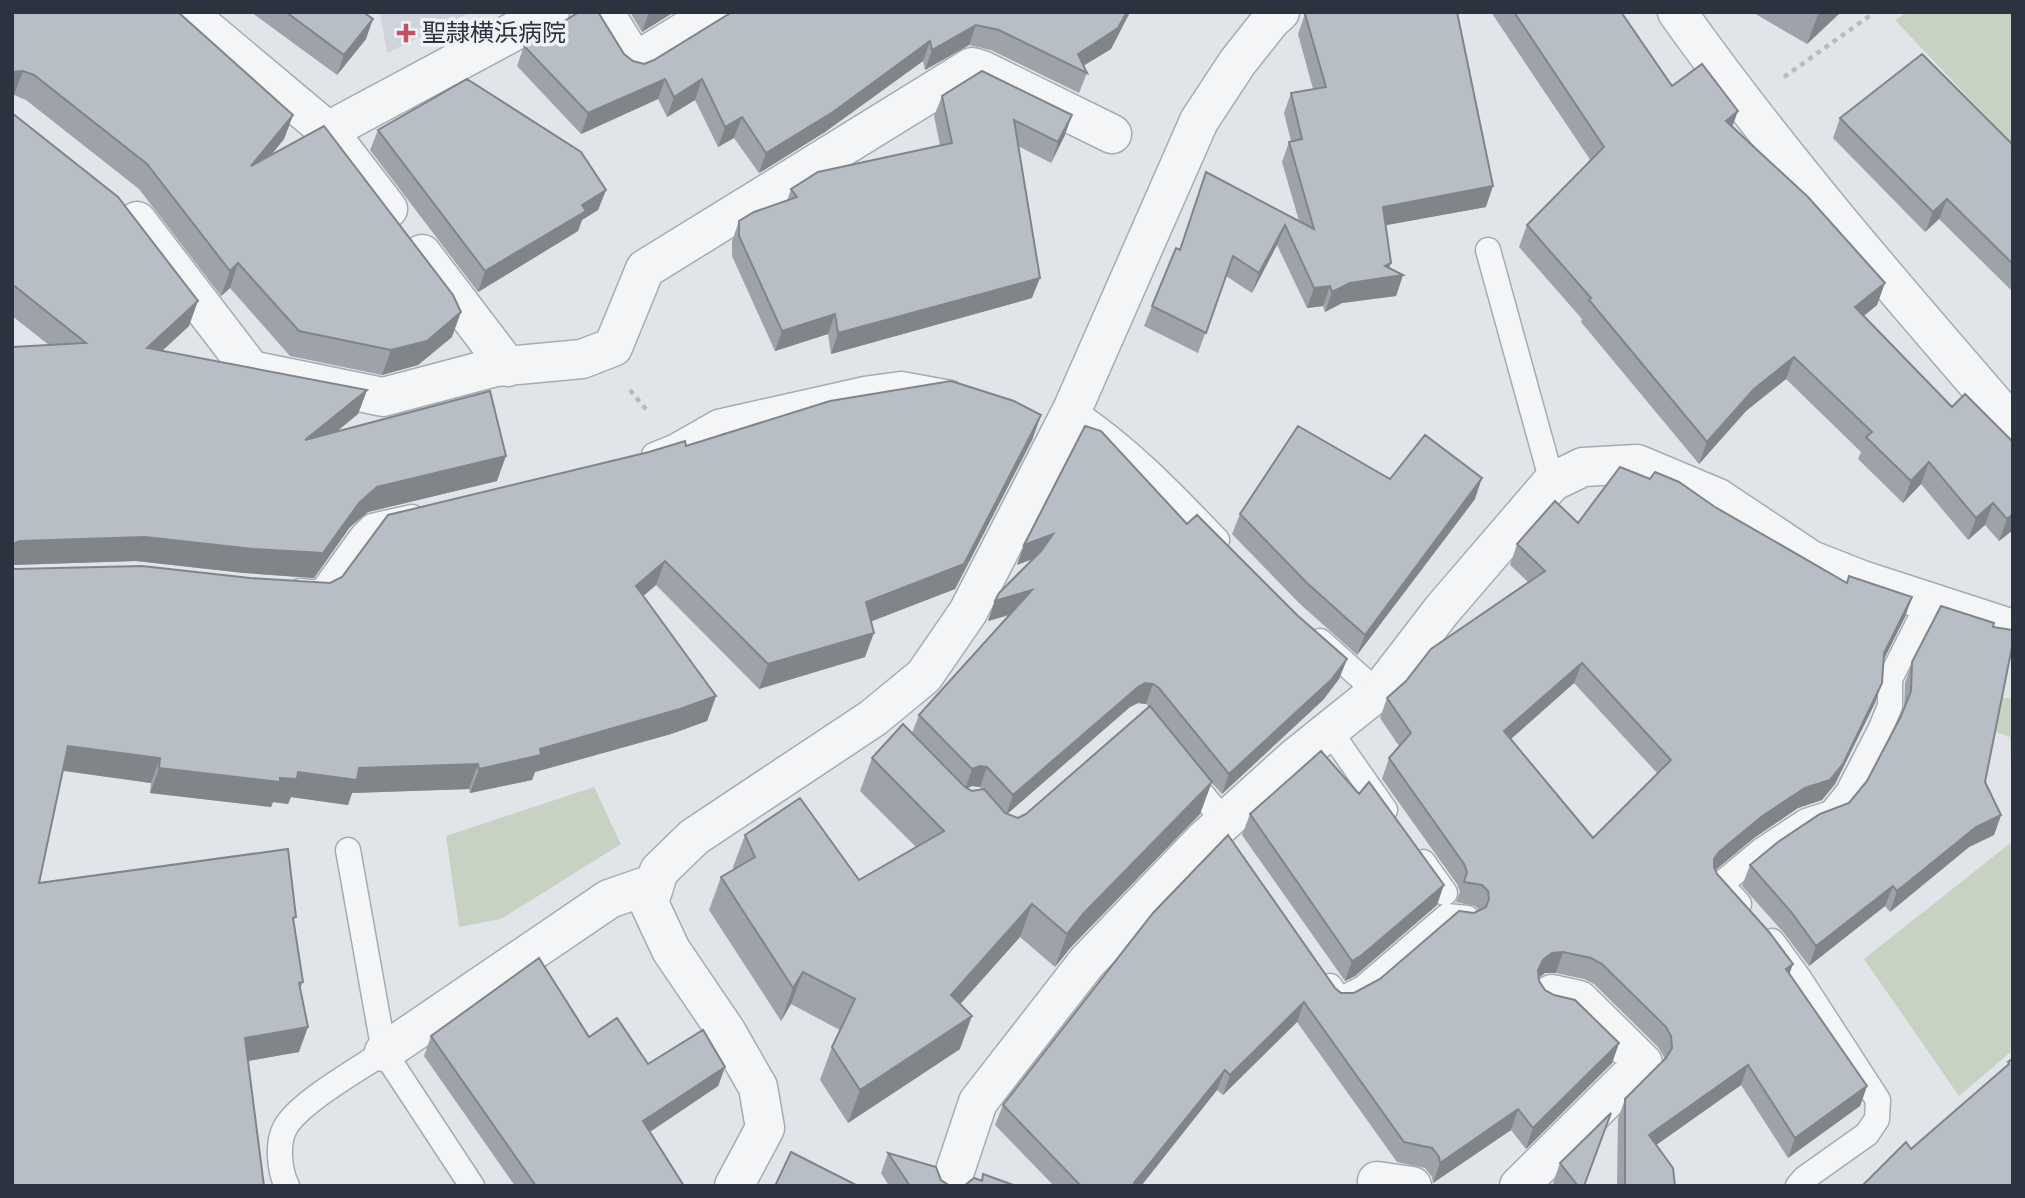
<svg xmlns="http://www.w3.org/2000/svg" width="2025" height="1198" font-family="Helvetica,'Noto Sans JP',sans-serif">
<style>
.built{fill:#cfd4da}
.green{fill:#c7d2c3}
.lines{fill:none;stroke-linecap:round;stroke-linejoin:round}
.lane-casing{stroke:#a6abb3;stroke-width:27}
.street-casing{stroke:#a6abb3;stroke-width:41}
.path{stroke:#b7bbc0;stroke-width:4.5;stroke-dasharray:5 5;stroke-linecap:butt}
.lane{stroke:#f3f5f7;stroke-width:24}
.street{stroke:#f3f5f7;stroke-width:38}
.wall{fill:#9ea3a9;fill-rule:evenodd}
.shaded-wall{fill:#81858a}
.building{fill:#b8bec5;stroke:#81858a;stroke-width:2;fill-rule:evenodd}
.poi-dot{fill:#c64e65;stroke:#f0f3f6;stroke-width:2.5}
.labels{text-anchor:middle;stroke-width:7;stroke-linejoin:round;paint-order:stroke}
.poi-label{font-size:24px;fill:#2a333f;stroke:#f0f3f6;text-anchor:start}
</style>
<rect width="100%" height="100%" fill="#e1e4e9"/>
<path class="built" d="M380 12H471L387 53Z"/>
<path class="green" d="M1908 12H2013V145L1895 20Z
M1925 686 2013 699V839L2010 737 1922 706Z
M594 787 621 844 501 919 459 927 446 836Z
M2013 841V1050L1959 1096 1864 959Z"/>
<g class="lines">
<g class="lane-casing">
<path id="lane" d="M1488 250 1552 482
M1072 410C1126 445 1172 493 1217 540
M654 455 674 447 718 422 865 389 902 384 951 393
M300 591 321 593 362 536 372 526 412 517
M1320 641 1377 692
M1329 730 1385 810
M1185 774 1225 822
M348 850 384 1052 472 1186
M1423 862 1445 893
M1739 904 1721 884 1762 850 1806 821 1831 813 1848 792 1880 730 1890 706V679L1929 602
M1772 941 1799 978 1878 1100 1877 1119 1867 1134 1805 1178 1798 1186
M1330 986 1340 1000 1363 988 1447 916 1467 918
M287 1186C279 1170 277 1143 285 1128 298 1103 359 1069 384 1052"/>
</g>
<g class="street-casing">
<path id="street" d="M186 12 328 131 388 209
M604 12 635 62 716 12
M1677 12C1780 157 1897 291 2013 425
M328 131 550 12
M137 221 251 370 383 397 496 367 582 359 613 347 645 269 972 67 982 70 1112 134
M422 254 508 367
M384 1052 609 899 655 883
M1377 1181 1412 1186
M734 1186 765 1128 758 1087 726 1031 671 950 649 903 659 871 694 837 873 718 924 676 968 612 1072 410 1199 121 1237 63 1271 20 1280 12
M950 1186 978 1102 1087 962 1205 839 1296 757 1382 688 1442 610 1552 482 1583 467 1637 464 1718 498 1811 560 1862 580 2013 629
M1519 1186 1643 1063 1579 1000 1552 994"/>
</g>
<path class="path" d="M1784 77 1875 12
M630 390 649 413"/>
<use href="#lane" class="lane"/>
<use href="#street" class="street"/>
</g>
<path class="wall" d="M12 12 293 115 284 139 271 155 452 337 418 365 382 375 290 356 230 288 221 296 139 189 26 100 14 95 12 96Z
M251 12H363L366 39 337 75Z
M630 12H674L642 32Z
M732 12H1130L1111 49 1083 66 1087 73 1079 93 991 50 969 45 925 70 923 61 825 132 759 173 734 138 718 147 695 100 667 117 658 99 581 134 517 66 524 46 624 54 633 61 644 64 654 60Z
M1491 12H1621L1672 86 1733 126 1877 305 1864 316 1952 407 2013 442V530L1999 541 1985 525 1968 540 1921 484 1903 503 1858 459 1861 452 1786 379 1746 411 1699 464 1581 322 1582 319 1519 247 1527 225 1591 161Z
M1752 12H1841L1807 44Z
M1305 14 1486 207 1386 225 1389 268 1403 275 1396 296 1342 303 1325 312 1323 306 1307 308 1277 245 1252 293 1226 276 1198 353 1144 326 1152 306 1180 250 1206 172 1299 221 1282 162 1289 142 1291 141 1284 113 1291 93 1313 89 1298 34Z
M942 96 1065 135 1051 163 1018 146 1032 298 831 354 828 334 775 351 732 256V241L739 221 787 201 791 189 940 145 934 116Z
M12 113 189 326 162 351 367 390 358 414 336 432 497 481 368 512 350 527 314 578 244 573 136 561 12 565V347L49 345 12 316Z
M1840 118 2013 145V292L1939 219 1925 232 1833 138Z
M378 130 606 190 598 210 582 220 578 231 478 292 370 150Z
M1041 415 1032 440 955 589 871 621 865 657 759 689 656 585 643 596 716 696 707 721 671 734 535 772 532 780 470 793 469 789 352 793 348 805 291 797 288 804 273 802 271 807 150 793 151 783 63 771 39 883 294 924 303 982 300 989 299 1052 248 1061 12 1186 15 569 250 578 330 583 686 446Z
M1390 479 1475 499 1357 655 1299 603 1232 534 1240 514Z
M1715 507 1847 583 1912 597 1905 617 1884 659 1875 703 1835 784 1822 800 1798 808 1754 838 1715 870 1717 874 1793 964 1789 974 1867 1086 1860 1106 1788 1158 1741 1085 1656 1145 1675 1186H1617L1618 1119 1625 1099 1664 1060V1057L1658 1047 1594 984 1584 979 1556 973H1545L1539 978V981L1545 990 1619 1043 1612 1063 1526 1149 1511 1130 1433 1183 1432 1177 1425 1168 1397 1162 1297 1022 1223 1095 1217 1090 1141 1186H1054L995 1125 1003 1105 1335 988 1341 993H1354L1380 979 1474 913 1479 910 1475 906 1456 902 1460 892 1457 884 1382 779 1389 758 1399 746 1380 718 1387 698 1528 582 1510 565 1517 544 1578 523ZM1574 683 1658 774 1593 838 1511 739Z
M1187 524 1297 615 1347 659 1339 679 1323 700 1222 794 1211 782 1200 814 1071 947 1055 967 1020 937 960 1004V1049L848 1123 820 1080 832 1047 840 1030 791 1004 781 1021 709 910 721 877 734 870 733 867 745 835 859 880 916 847 860 791 872 758 912 733 919 715 1010 615 988 621 995 601 1034 558 1017 565 1024 545ZM1138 703 1146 704 1149 707 1026 814 1018 818 1007 814 1130 707ZM972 786 980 787 981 789 972 791 968 788Z
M1912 662 1985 782 2001 815 1994 835 1969 847 1890 912 1885 906 1809 966 1784 933 1742 886 1750 865 1849 803 1867 781 1904 709 1905 683Z
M1359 794 1437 905 1355 976 1345 981 1242 835 1250 814Z
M431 1036 589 1037 648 1064 725 1067 718 1086 650 1132 684 1186H515L424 1056Z
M888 1153 941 1180 950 1186H889L881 1173Z
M1560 1163 1584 1186H1555L1553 1183Z"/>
<path class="shaded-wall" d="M649 12H674L642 32Z
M1127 12H1130L1111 49 1078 69V54Z
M1819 12H1841L1807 44Z
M373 19 366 39 337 75 344 55Z
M976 25 969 45 925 70 932 50Z
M930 41 923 61 825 132 759 173 766 153Z
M23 71 14 95 12 96V72Z
M665 79 658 99 581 134 588 113Z
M702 79 695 100 667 117 674 97Z
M1738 111 1730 133 1726 121Z
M293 115 284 139 242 191 251 166Z
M1072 115 1065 135 1051 163 1058 142Z
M742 117 734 138 718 147 725 127Z
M1493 186 1486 207 1376 227 1383 207Z
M606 190 598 210 582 220 578 231 478 292 485 271Z
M1947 199 1939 219 1925 232 1933 212Z
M1285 225 1277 245 1252 293 1259 273Z
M238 263 230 288 221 296 230 271Z
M1391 263 1385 278 1403 275 1396 296 1342 303 1325 312 1332 292Z
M1040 278 1032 298 831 354 838 333Z
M1885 283 1877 305 1847 329 1855 307Z
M1330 286 1323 306 1307 308 1314 288Z
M198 301 189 326 138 373 147 348Z
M461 312 452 337 418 365 382 375 391 350Z
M835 314 828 334 775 351 782 331Z
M1794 357 1786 379 1746 411 1699 464 1707 442 1754 389Z
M367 390 358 414 296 465 305 440Z
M1041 415 1032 440 955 589 857 627 866 602Z
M506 456 497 481 368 512 350 527 314 578 244 573 136 561 12 565V544L20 541 145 537 359 503 377 487Z
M1929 462 1921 484 1903 503 1911 481Z
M1482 478 1475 499 1357 655 1365 635Z
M1993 503 1985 525 1968 540 1976 518Z
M2013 514V530L1999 541 2007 519Z
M1053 534 1046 554 1017 565 1024 545Z
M665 561 656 585 627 610 636 586Z
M1032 590 1025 610 988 621 995 601Z
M1912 597 1905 617 1877 673 1884 653Z
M874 633 865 657 759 689 768 664Z
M1347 659 1339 679 1323 700 1222 794 1229 774Z
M1582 663 1574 683 1497 751 1504 731Z
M1145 683 1153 684 1146 704 1138 703 1130 707 1006 815 1013 795 1138 687Z
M1882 683 1875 703 1835 784 1822 800 1798 808 1754 838 1712 873 1714 859 1719 852Z
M716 696 707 721 671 734 535 772 532 780 470 793 479 769 540 749Z
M68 746 160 758 151 783 59 770Z
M478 764 469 789 352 793 348 805 291 797 288 804 273 802 271 807 150 793 159 768 280 778 298 772 359 768Z
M980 766 987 767 980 787 972 786 965 789 972 769Z
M1212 782 1200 814 1071 947 1055 967 1067 934 1083 914Z
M2001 815 1994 835 1969 847 1890 912 1897 891 1976 827Z
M1444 885 1437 905 1355 976 1345 981 1352 961Z
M1893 886 1885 906 1809 966 1816 946Z
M1032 904 1020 937 939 1028 951 995Z
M1563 952 1556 973H1545L1535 980 1538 970 1543 960 1552 953Z
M1793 964 1785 985 1786 969Z
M803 972 791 1004 781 1021 793 988Z
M1304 1002 1297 1022 1223 1095 1230 1075Z
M972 1016 960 1049 848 1123 860 1090Z
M308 1027 299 1052 236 1063 245 1038Z
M1619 1043 1612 1063 1526 1149 1533 1128Z
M1748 1065 1741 1085 1642 1155 1649 1135Z
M725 1067 718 1086 636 1141 643 1121Z
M1225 1070 1217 1090 1141 1186H1133L1134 1183Z
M1867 1086 1860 1106 1788 1158 1795 1138Z
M1518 1109 1511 1130 1433 1183 1440 1163Z"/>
<path class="building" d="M12 12H178L293 115 251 166 324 126 453 295 461 312 427 341 391 350 299 331 238 263 230 271 147 164 34 75 23 71 12 72Z
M286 12H363L373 19 344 55Z
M579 12H598L624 54 633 61 644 64 654 60 732 12H1127L1118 28 1078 54 1087 73 999 30 976 25 932 50 930 41 833 112 766 153 742 117 725 127 702 79 674 97 665 79 588 113 524 46Z
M1310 12H1457L1493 186 1383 207 1391 263 1385 266 1403 275 1350 283 1332 292 1330 286 1314 288 1285 225 1259 273 1233 256 1206 333 1152 306 1176 248 1180 250 1206 172 1314 229 1289 142 1302 139 1291 93 1326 87 1305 14Z
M1514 12H1621L1672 86 1702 64 1738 111 1726 121 1808 197 1885 283 1855 307 1952 407 1965 394 2013 442V514L2007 519 1993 503 1976 518 1929 462 1911 481 1866 437 1872 432 1794 357 1754 389 1707 442 1589 300 1591 298 1527 225 1604 147Z
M1922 54 2013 145V264L1947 199 1933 212 1840 118Z
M982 71 1072 115 1058 142 1014 120 1040 278 838 333 835 314 782 331 739 236V221L754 212 797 197 791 189 818 172 952 143 942 96Z
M467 79 581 152 606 190 582 205 586 211 485 271 378 130Z
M12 113 118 197 198 301 147 348 367 390 305 440 490 391 506 456 377 487 359 503 323 553 253 549 145 537 20 541 12 544V347L86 343 12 284Z
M951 381 1014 401 1041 415 964 564 866 602 874 633 768 664 665 561 636 586 716 696 680 709 540 749 541 755 479 769 478 764 359 768 357 780 298 772 297 779 280 778V782L159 768 160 758 68 746 39 883 288 849 296 917 293 918 303 982 299 983 308 1027 245 1038 264 1186H12V567L15 569 142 566 250 578 330 583 342 577 388 515 649 452 685 441 686 446 830 401Z
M1085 426 1101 431 1187 524 1197 515 1297 615 1347 659 1331 680 1229 774 1159 688 1153 684 1145 683 1138 687 1013 795 987 767 980 766 972 769 919 715 1032 590 995 601 999 593 1041 551 1053 534 1024 545Z
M1298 426 1390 479 1425 435 1482 478 1365 635 1307 583 1240 514Z
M1620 467 1650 479 1655 472 1679 482 1715 507 1847 583 1849 576 1912 597 1884 653 1882 683 1843 764 1830 780 1805 788 1761 817 1719 852 1714 859V867L1717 874 1769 932 1793 964 1786 969 1867 1086 1795 1138 1748 1065 1649 1135 1673 1168 1675 1186H1625V1099L1666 1058 1672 1048 1671 1036 1666 1027 1602 964 1591 958 1563 952 1552 953 1543 960 1538 970 1539 981 1545 990 1554 995 1575 1000 1619 1043 1533 1128 1518 1109 1440 1163 1439 1157 1432 1148 1404 1142 1304 1002 1230 1075 1225 1070 1134 1183 1137 1186H1081L1003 1105 1153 913 1228 835 1335 988 1341 993H1354L1380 979 1459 911 1474 913 1486 907 1489 899 1488 891 1482 885 1464 882 1467 872 1464 864 1389 758 1411 733 1387 698 1406 681 1431 649 1545 571 1517 544 1555 501 1578 523ZM1582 663 1671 760 1593 838 1504 731Z
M1941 606 1994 623 1993 627 2013 630V642L1985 782 2001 815 1976 827 1897 891 1893 886 1816 946 1792 913 1750 865 1778 842 1820 814 1849 803 1867 781 1901 716 1911 691 1912 662Z
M1150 706 1212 782 1083 914 1067 934 1032 904 951 995 972 1016 860 1090 832 1047 855 999 803 972 793 988 721 877 755 857 745 835 800 798 859 880 944 831 872 758 903 724 965 787 972 791 984 789 1005 813 1018 818 1026 814Z
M1321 751 1359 794 1369 782 1444 885 1362 955 1352 961 1250 814Z
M539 958 589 1037 617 1018 648 1064 703 1030 725 1067 643 1121 684 1186H536L431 1036Z
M2013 1058V1186H1862L1906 1142 1911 1149 2009 1064 2008 1062Z
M1611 1113 1584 1186H1578L1560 1163Z
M791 1152 858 1186H775Z
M888 1153 936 1167 941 1180 950 1186H910Z
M983 1174 1016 1186H964L974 1178 982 1181Z"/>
<path class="poi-dot" d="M402.5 22.5h7v7h7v7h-7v7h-7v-7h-7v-7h7z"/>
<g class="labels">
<g class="poi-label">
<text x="422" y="41">聖隷横浜病院</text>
</g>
</g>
<rect width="2025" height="1198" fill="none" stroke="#2a333f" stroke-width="28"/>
</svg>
